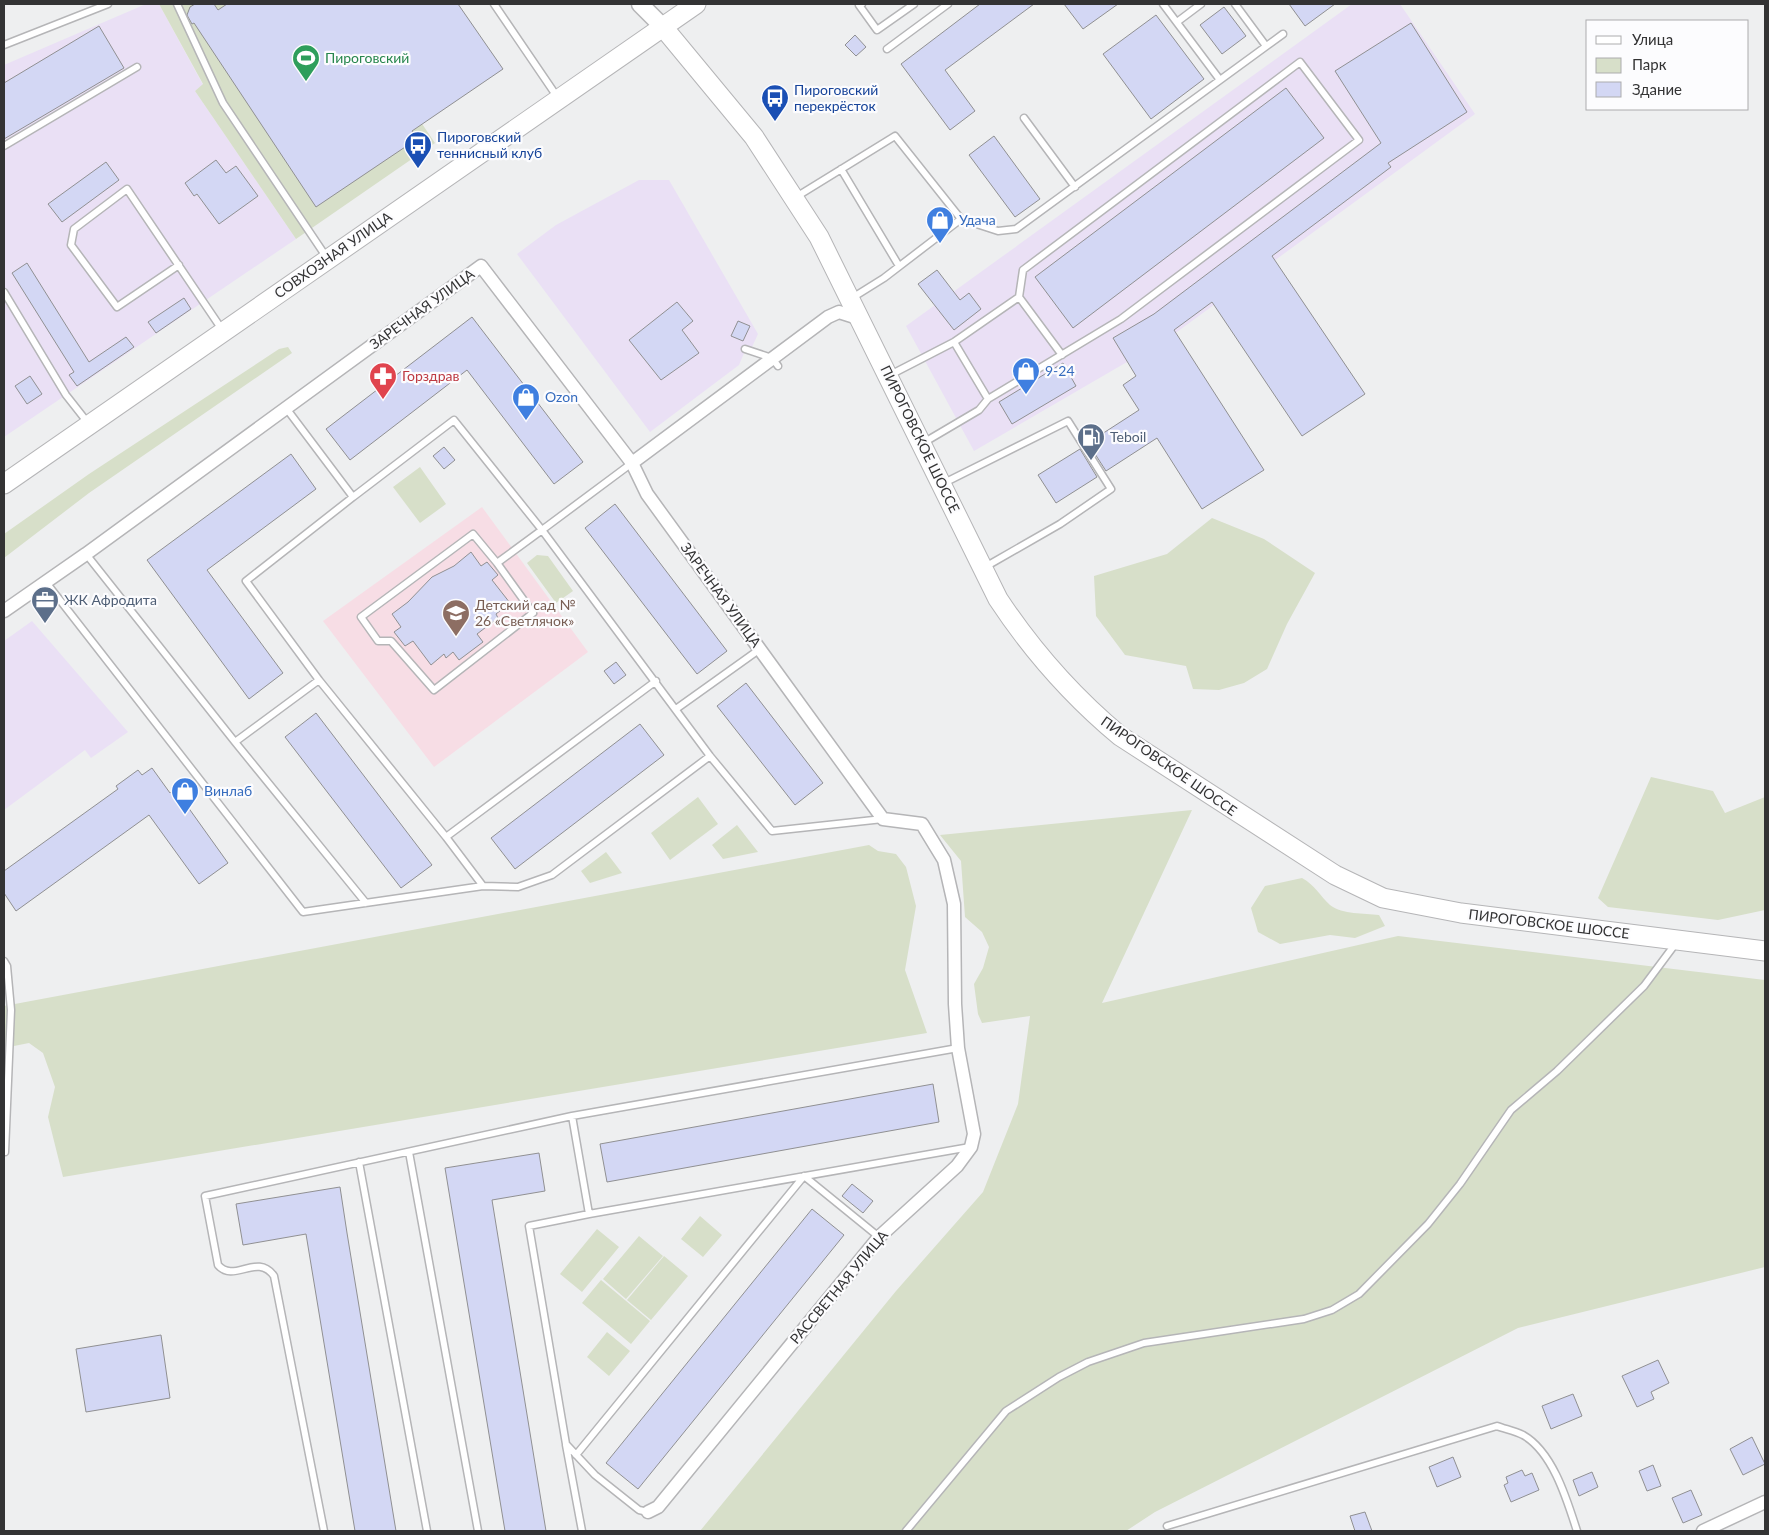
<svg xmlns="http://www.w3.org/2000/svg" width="1769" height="1535" font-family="Lato,sans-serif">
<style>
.industrial{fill:#eae0f5}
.education{fill:#f7dde5}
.green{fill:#d7dfc9}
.building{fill:#d3d7f4;stroke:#909092}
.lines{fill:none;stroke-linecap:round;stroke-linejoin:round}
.service-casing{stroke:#b5b5b7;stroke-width:9}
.minor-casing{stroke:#b5b5b7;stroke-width:15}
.tertiary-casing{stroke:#b5b5b7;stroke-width:19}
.secondary-casing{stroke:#b5b5b7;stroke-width:21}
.service{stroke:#fff;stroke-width:6}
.minor{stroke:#fff;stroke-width:12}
.tertiary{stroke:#fff;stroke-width:16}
.secondary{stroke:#fff;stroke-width:19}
.labels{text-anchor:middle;stroke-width:4.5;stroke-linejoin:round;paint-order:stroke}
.leisure-label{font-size:14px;fill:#27864d;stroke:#fcfcfe;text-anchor:start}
.transit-label{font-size:14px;fill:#164399;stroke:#fcfcfe;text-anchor:start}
.shop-label{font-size:14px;fill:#366cbe;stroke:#fcfcfe;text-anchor:start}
.street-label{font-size:14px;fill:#333334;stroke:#fcfcfe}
.health-label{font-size:14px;fill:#be3a42;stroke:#fcfcfe;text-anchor:start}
.service-label{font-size:14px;fill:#4e5e75;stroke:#fcfcfe;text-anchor:start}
.education-label{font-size:14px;fill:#785e54;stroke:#fcfcfe;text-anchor:start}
</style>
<rect width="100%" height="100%" fill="#eeeff0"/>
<path class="industrial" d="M146 4H159L203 85 195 91 296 239 4 437V65Z
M1352 4H1400L1475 114 1170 337 974 451 906 326Z
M639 180H669L758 334 752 347 747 346 739 365 650 432 517 254 556 225Z
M32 621 128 732 91 758 85 750 4 810V641Z"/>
<path class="education" d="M482 507 588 652 434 767 323 621Z"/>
<path class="green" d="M159 4H341L435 143 296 239 195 91 203 84Z
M288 347 292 353 89 493 4 558V534L89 474 279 349Z
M420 467 446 504 420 523 393 487Z
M1212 518 1264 539 1315 573 1287 624 1267 669 1244 683 1219 690 1193 689 1186 666 1125 655 1096 616 1094 576 1167 554Z
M537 555 548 556 573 591 556 603 527 563Z
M1651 777 1713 791 1725 813 1765 797V910L1718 920 1608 907 1598 898Z
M698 797 718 824 670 860 651 833Z
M1192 810 1102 1003 1398 936 1765 980V1267L1518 1328 1155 1512 1126 1531H700L896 1291 983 1192 1018 1104 1030 1016 982 1023 978 1014 974 984 983 968 989 947 982 932 965 917 961 861 940 835Z
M737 825 758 852 723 859 712 845Z
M869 845 878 851 896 854 906 867 916 906 905 970 927 1033 63 1177 48 1117 55 1087 43 1053 29 1043 4 1048V1006Z
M606 852 622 873 590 883 581 871Z
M1302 878C1315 885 1320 896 1330 905 1343 915 1364 913 1379 915L1385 926 1355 938 1330 935 1280 944 1258 932 1251 908 1265 886Z
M700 1216 722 1235 703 1257 681 1239Z
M597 1229 619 1247 582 1292 560 1274Z
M639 1236 663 1256 626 1299 603 1279Z
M664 1256 688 1276 651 1320 627 1300Z
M601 1280 650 1321 631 1344 582 1303Z
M607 1332 630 1351 609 1376 587 1357Z"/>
<path class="building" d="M195 4H214L218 10 227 4H458L503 69 412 131 417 139 316 207 194 23 192 24 187 15 190 7Z
M980 4H1034L945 70 975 111 950 130 901 64Z
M1064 4H1118L1083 29Z
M1289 4H1335L1305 26Z
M1224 7 1246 36 1222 54 1200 25Z
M1156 15 1204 79 1151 119 1103 54Z
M1411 23 1467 112 1388 163 1391 167 1272 256 1365 394 1302 436 1212 302 1174 330 1264 470 1202 509 1157 438 1106 471 1088 443 1139 410 1123 385 1136 376 1113 338 1154 314 1381 143 1335 71Z
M99 26 124 68 4 139V83Z
M855 35 866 47 856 56 845 45Z
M1286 88 1324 138 1073 328 1035 277Z
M994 136 1040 199 1015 217 969 155Z
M216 160 226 173 236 166 258 196 219 224 197 194 194 196 185 183Z
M106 162 119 180 62 222 48 204Z
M27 263 89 362 126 337 134 347 77 386 69 375 74 372 12 273Z
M937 270 960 300 969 293 981 309 954 330 918 284Z
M184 298 191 309 156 333 148 322Z
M677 302 693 321 682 330 699 353 661 380 629 340Z
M472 317 583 462 554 484 467 370 350 460 326 429Z
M738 321 750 326 743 341 731 336Z
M1063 363 1076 386 1012 424 999 402Z
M30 376 42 394 27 404 15 386Z
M444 447 455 460 444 469 433 456Z
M1080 449 1097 477 1056 503 1038 475Z
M291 454 316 489 207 570 283 673 249 699 147 560Z
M615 504 727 651 697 674 585 528Z
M471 552 481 566 487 562 498 575 492 580 510 603 496 614 498 618 477 634 483 642 459 660 453 652 446 658 444 654 431 665 413 641 405 646 394 632 401 627 392 614 408 602 432 577 454 566Z
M616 662 626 675 614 684 604 671Z
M746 683 823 783 795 805 717 706Z
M316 713 432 865 401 888 285 737Z
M640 724 664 755 515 869 491 838Z
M152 768 170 793 175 789 228 863 199 884 149 815 16 911 4 893V871L118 789 116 786 138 770 142 775Z
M933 1084 939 1122 607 1182 600 1144Z
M539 1153 545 1191 492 1200 546 1531H505L445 1168Z
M852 1184 873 1201 863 1213 842 1196Z
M340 1187 347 1233 396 1531H355L306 1234 243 1245 236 1204Z
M812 1209 844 1235 638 1489 606 1463Z
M161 1335 170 1398 86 1412 76 1349Z
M1658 1360 1669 1383 1651 1392 1654 1399 1637 1407 1622 1376Z
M1573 1394 1582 1416 1551 1429 1542 1406Z
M1752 1437 1765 1464 1743 1475 1730 1449Z
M1453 1457 1461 1477 1437 1487 1429 1467Z
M1653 1465 1661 1486 1647 1491 1639 1471Z
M1522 1470 1525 1476 1532 1473 1539 1490 1511 1502 1504 1485 1508 1483 1506 1477Z
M1592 1472 1598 1487 1579 1496 1573 1480Z
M1691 1490 1702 1515 1683 1523 1672 1498Z
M1365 1512 1372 1531H1355L1350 1516Z"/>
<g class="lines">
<g class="service-casing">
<path id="service" d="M177 4 223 103 327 258
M494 4 558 98
M862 4 859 5 877 30 914 4
M1163 4 1220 80
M1235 4 1266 46
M1177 22 1201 4
M4 45 108 4
M887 49 948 4
M1024 118 1075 187
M4 146 137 67
M841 169 899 266
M796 197 895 136 961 219 998 231 1016 229 1283 34
M179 265 117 307 71 245 74 229 127 189 223 331
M4 292 66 395 88 423
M1019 297 1062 355
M852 298 884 278 961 219
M954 342 988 399
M745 349 772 358 778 366
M890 375 954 342 1019 297 1023 270 1300 62 1359 140 1121 319 988 399 979 410 923 443
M286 408 353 497 454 420 542 530 497 563 533 613 434 690 391 641H378L361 617 473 534 497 563
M632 463 542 530 710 756 772 831 883 819
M944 483 1068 421 1111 489 1060 524 985 567
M86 554 235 742 366 903
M45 581 303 912 483 886
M319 680 246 581 353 497
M656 681 446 837 483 886 518 887 552 875 710 756
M676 709 760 649
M235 742 319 680 446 837
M4 961 7 966 11 1010 5 1152
M958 1048 572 1116 589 1214 970 1147
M409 1152 478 1531
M359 1162 427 1531
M589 1214 529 1226 566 1444 595 1475 639 1510 648 1512
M566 1445 582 1531
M576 1455 804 1176 879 1237
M1167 1526 1497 1426C1505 1429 1515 1431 1523 1435 1553 1452 1567 1500 1577 1531
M324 1531 274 1276C257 1252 234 1284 218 1265L205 1196 572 1116
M906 1531 1006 1411 1059 1377 1088 1362 1144 1343 1304 1319 1332 1310 1359 1294 1428 1224 1460 1184 1511 1110 1557 1071 1644 986 1676 943"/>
</g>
<g class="minor-casing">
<path id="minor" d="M632 463 828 317 839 312 861 319
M4 611 86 554 481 266 632 463 647 494 883 819 922 824 944 860 954 904 955 1004 958 1048 974 1134 971 1147 957 1166 879 1237 658 1507 648 1512
M1703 1531 1765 1502"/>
</g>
<g class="tertiary-casing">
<path id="tertiary" d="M640 4 663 27"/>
</g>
<g class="secondary-casing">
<path id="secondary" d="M663 27 754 137 819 237 998 599C1033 652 1072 696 1120 736L1335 875 1383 898 1461 913 1765 951
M4 484 696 4"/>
</g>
<use href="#service" class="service"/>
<use href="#minor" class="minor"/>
<use href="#tertiary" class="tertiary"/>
<use href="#secondary" class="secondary"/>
</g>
<defs>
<g id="stadium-pin" transform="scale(1.4375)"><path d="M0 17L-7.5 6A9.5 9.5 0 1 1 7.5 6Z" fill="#2e9e5b" stroke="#fcfcfe"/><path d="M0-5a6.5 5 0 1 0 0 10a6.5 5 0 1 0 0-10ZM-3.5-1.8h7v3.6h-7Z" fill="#fff"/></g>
<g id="bus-pin" transform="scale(1.4375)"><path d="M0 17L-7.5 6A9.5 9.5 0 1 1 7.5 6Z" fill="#1a4fb4" stroke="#fcfcfe"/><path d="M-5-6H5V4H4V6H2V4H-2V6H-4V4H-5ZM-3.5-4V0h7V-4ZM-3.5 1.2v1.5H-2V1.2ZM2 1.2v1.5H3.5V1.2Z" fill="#fff"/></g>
<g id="shop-pin" transform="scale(1.4375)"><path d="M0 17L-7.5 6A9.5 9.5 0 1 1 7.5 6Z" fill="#3f7fe0" stroke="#fcfcfe"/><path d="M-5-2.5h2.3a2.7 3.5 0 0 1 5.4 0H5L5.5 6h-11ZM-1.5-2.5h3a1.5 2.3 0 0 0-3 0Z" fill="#fff"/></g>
<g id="pharmacy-pin" transform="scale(1.4375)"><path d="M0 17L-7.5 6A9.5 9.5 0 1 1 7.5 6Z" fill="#e0444e" stroke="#fcfcfe"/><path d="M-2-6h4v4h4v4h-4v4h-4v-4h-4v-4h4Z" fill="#fff"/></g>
<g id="fuel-pin" transform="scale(1.4375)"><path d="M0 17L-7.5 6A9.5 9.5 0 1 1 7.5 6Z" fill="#5c6f8a" stroke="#fcfcfe"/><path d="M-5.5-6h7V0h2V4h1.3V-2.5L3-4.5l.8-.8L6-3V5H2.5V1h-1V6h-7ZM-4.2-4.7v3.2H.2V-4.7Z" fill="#fff"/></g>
<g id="office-pin" transform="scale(1.4375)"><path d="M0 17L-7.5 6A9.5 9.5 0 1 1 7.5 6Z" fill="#5c6f8a" stroke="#fcfcfe"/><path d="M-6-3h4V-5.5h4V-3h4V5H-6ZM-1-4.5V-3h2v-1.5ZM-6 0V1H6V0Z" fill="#fff"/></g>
<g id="school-pin" transform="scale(1.4375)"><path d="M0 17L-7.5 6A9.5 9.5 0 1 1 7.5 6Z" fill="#8d6e63" stroke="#fcfcfe"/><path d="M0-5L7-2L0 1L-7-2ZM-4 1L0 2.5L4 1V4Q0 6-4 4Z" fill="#fff"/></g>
</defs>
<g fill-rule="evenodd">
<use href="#stadium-pin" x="306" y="58"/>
<use href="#bus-pin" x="775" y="98"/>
<use href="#bus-pin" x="418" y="145"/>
<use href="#shop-pin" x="940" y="220"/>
<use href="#shop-pin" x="1026" y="371"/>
<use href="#pharmacy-pin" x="383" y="376"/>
<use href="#shop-pin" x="526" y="397"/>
<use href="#fuel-pin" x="1091" y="437"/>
<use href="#office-pin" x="45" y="600"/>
<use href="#school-pin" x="456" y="613"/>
<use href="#shop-pin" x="185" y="791"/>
</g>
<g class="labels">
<g class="leisure-label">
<text x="325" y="63">Пироговский</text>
</g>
<g class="transit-label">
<text x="794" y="95">Пироговский<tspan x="794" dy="16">перекрёсток</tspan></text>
<text x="437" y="142">Пироговский<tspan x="437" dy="16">теннисный клуб</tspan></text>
</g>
<g class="shop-label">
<text x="959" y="225">Удача</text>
<text x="1045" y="376">9-24</text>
<text x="545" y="402">Ozon</text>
<text x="204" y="796">Винлаб</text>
</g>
<g class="street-label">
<text transform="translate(333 255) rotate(-35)" y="5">СОВХОЗНАЯ УЛИЦА</text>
<text transform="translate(422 309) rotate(-36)" y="5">ЗАРЕЧНАЯ УЛИЦА</text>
<text transform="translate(920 439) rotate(64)" y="5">ПИРОГОВСКОЕ ШОССЕ</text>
<text transform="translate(721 595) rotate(54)" y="5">ЗАРЕЧНАЯ УЛИЦА</text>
<text transform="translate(1169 766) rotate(35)" y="5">ПИРОГОВСКОЕ ШОССЕ</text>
<text transform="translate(1549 924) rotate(7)" y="5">ПИРОГОВСКОЕ ШОССЕ</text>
<text transform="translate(839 1287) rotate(-50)" y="5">РАССВЕТНАЯ УЛИЦА</text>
</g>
<g class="health-label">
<text x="402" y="381">Горздрав</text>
</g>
<g class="service-label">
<text x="1110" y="442">Teboil</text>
<text x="64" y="605">ЖК Афродита</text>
</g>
<g class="education-label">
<text x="475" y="610">Детский сад №<tspan x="475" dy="16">26 «Светлячок»</tspan></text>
</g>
</g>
<rect width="1769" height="1535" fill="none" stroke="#333334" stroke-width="10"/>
<rect x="1586" y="20" width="162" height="90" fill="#fcfcfe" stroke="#acacad"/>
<rect x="1596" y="36" width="25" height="8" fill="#ffffff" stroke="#acacad"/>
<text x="1632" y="45" font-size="15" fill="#333334">Улица</text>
<rect x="1596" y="58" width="25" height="15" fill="#d7dfc9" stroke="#acacad"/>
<text x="1632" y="70" font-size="15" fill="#333334">Парк</text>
<rect x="1596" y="82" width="25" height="15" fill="#d3d7f4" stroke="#acacad"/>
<text x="1632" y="95" font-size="15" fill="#333334">Здание</text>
</svg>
